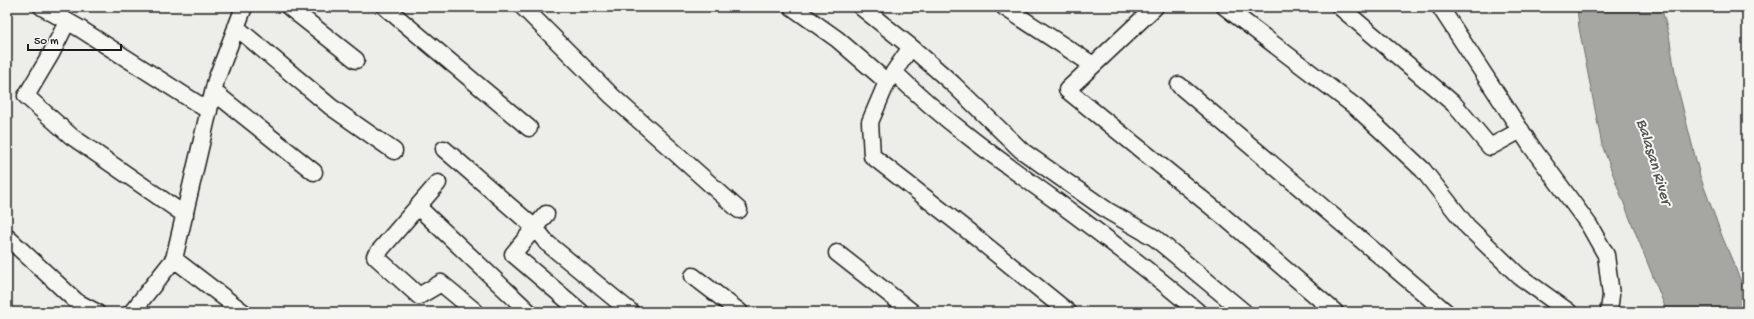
<svg xmlns="http://www.w3.org/2000/svg" width="1754" height="319" font-family="'Gochi Hand',sans-serif">
<style>
.water{fill:#a6a6a3;stroke:#6f6f6d}
.lines{fill:none;stroke-linecap:round;stroke-linejoin:round}
.minor-casing{stroke:#1c1c1c;stroke-width:19}
.minor{stroke:#f6f6f2;stroke-width:16}
.labels{text-anchor:middle;stroke-width:4;stroke-linejoin:round;paint-order:stroke}
.water-label{font-size:16px;font-style:italic;fill:#535352;stroke:#f6f6f2}
</style>
<rect width="100%" height="100%" fill="#edede9"/>
<filter id="ink" filterUnits="userSpaceOnUse"><feTurbulence type="fractalNoise" baseFrequency=".025" numOctaves="2"/><feDisplacementMap in="SourceGraphic" scale="8" xChannelSelector="R" yChannelSelector="G"/><feConvolveMatrix kernelMatrix="1 2 1 2 8 2 1 2 1" color-interpolation-filters="sRGB"/></filter>
<g filter="url(#ink)">
<path class="water" d="M1577 7H1661L1669 35 1677 85 1700 176 1722 236 1747 296V312H1667L1623 201 1602 145 1579 28Z"/>
<g class="lines">
<g class="minor-casing">
<path id="minor" d="M42 7 79 28 209 111
M289 7 356 60
M385 7 529 128
M523 7 612 96 739 210
M792 7 837 39 887 82
M861 7 911 47 953 84 1021 150 1108 211 1155 238 1244 312
M1004 7 1093 65
M1155 7 1067 90 1223 216 1335 312
M1225 7 1357 108 1423 170 1467 226 1519 276 1569 312
M1340 7 1454 104 1490 147 1521 130
M1440 7 1531 146 1589 225 1606 255 1611 295 1609 312
M67 22 51 54 26 96 71 136 185 215
M236 27 331 107 394 151
M911 47 887 82 870 122 872 156 968 231 1068 312
M894 72C943 120 999 160 1055 200 1104 236 1152 272 1198 312
M1179 85 1446 312
M214 92 314 172
M444 149 535 228 547 243 631 312
M438 183 375 256 419 296 441 283 476 312
M418 207 529 312
M546 214 513 254 581 312
M7 237 77 302 96 312
M837 253 912 312
M174 259 243 312
M693 276 740 312
M132 312 174 259 216 80 244 7"/>
</g>
<use href="#minor" class="minor"/>
</g>
</g>
<g class="labels">
<g class="water-label">
<text transform="translate(1656 161) rotate(73)" y="6">Balasan River</text>
</g>
</g>
<rect width="1754" height="319" fill="none" stroke="#f6f6f2" stroke-width="24"/>
<rect x="12" y="12" width="1730" height="295" fill="none" stroke="#1c1c1c" stroke-width="1.5" filter="url(#ink)"/>
<path d="M28 44v6h93v-6" fill="none" stroke="#1c1c1c" stroke-width="2"/>
<text x="34" y="44" font-size="12" fill="#1c1c1c" stroke="#f6f6f2" stroke-width="3" paint-order="stroke">50 m</text>
</svg>
